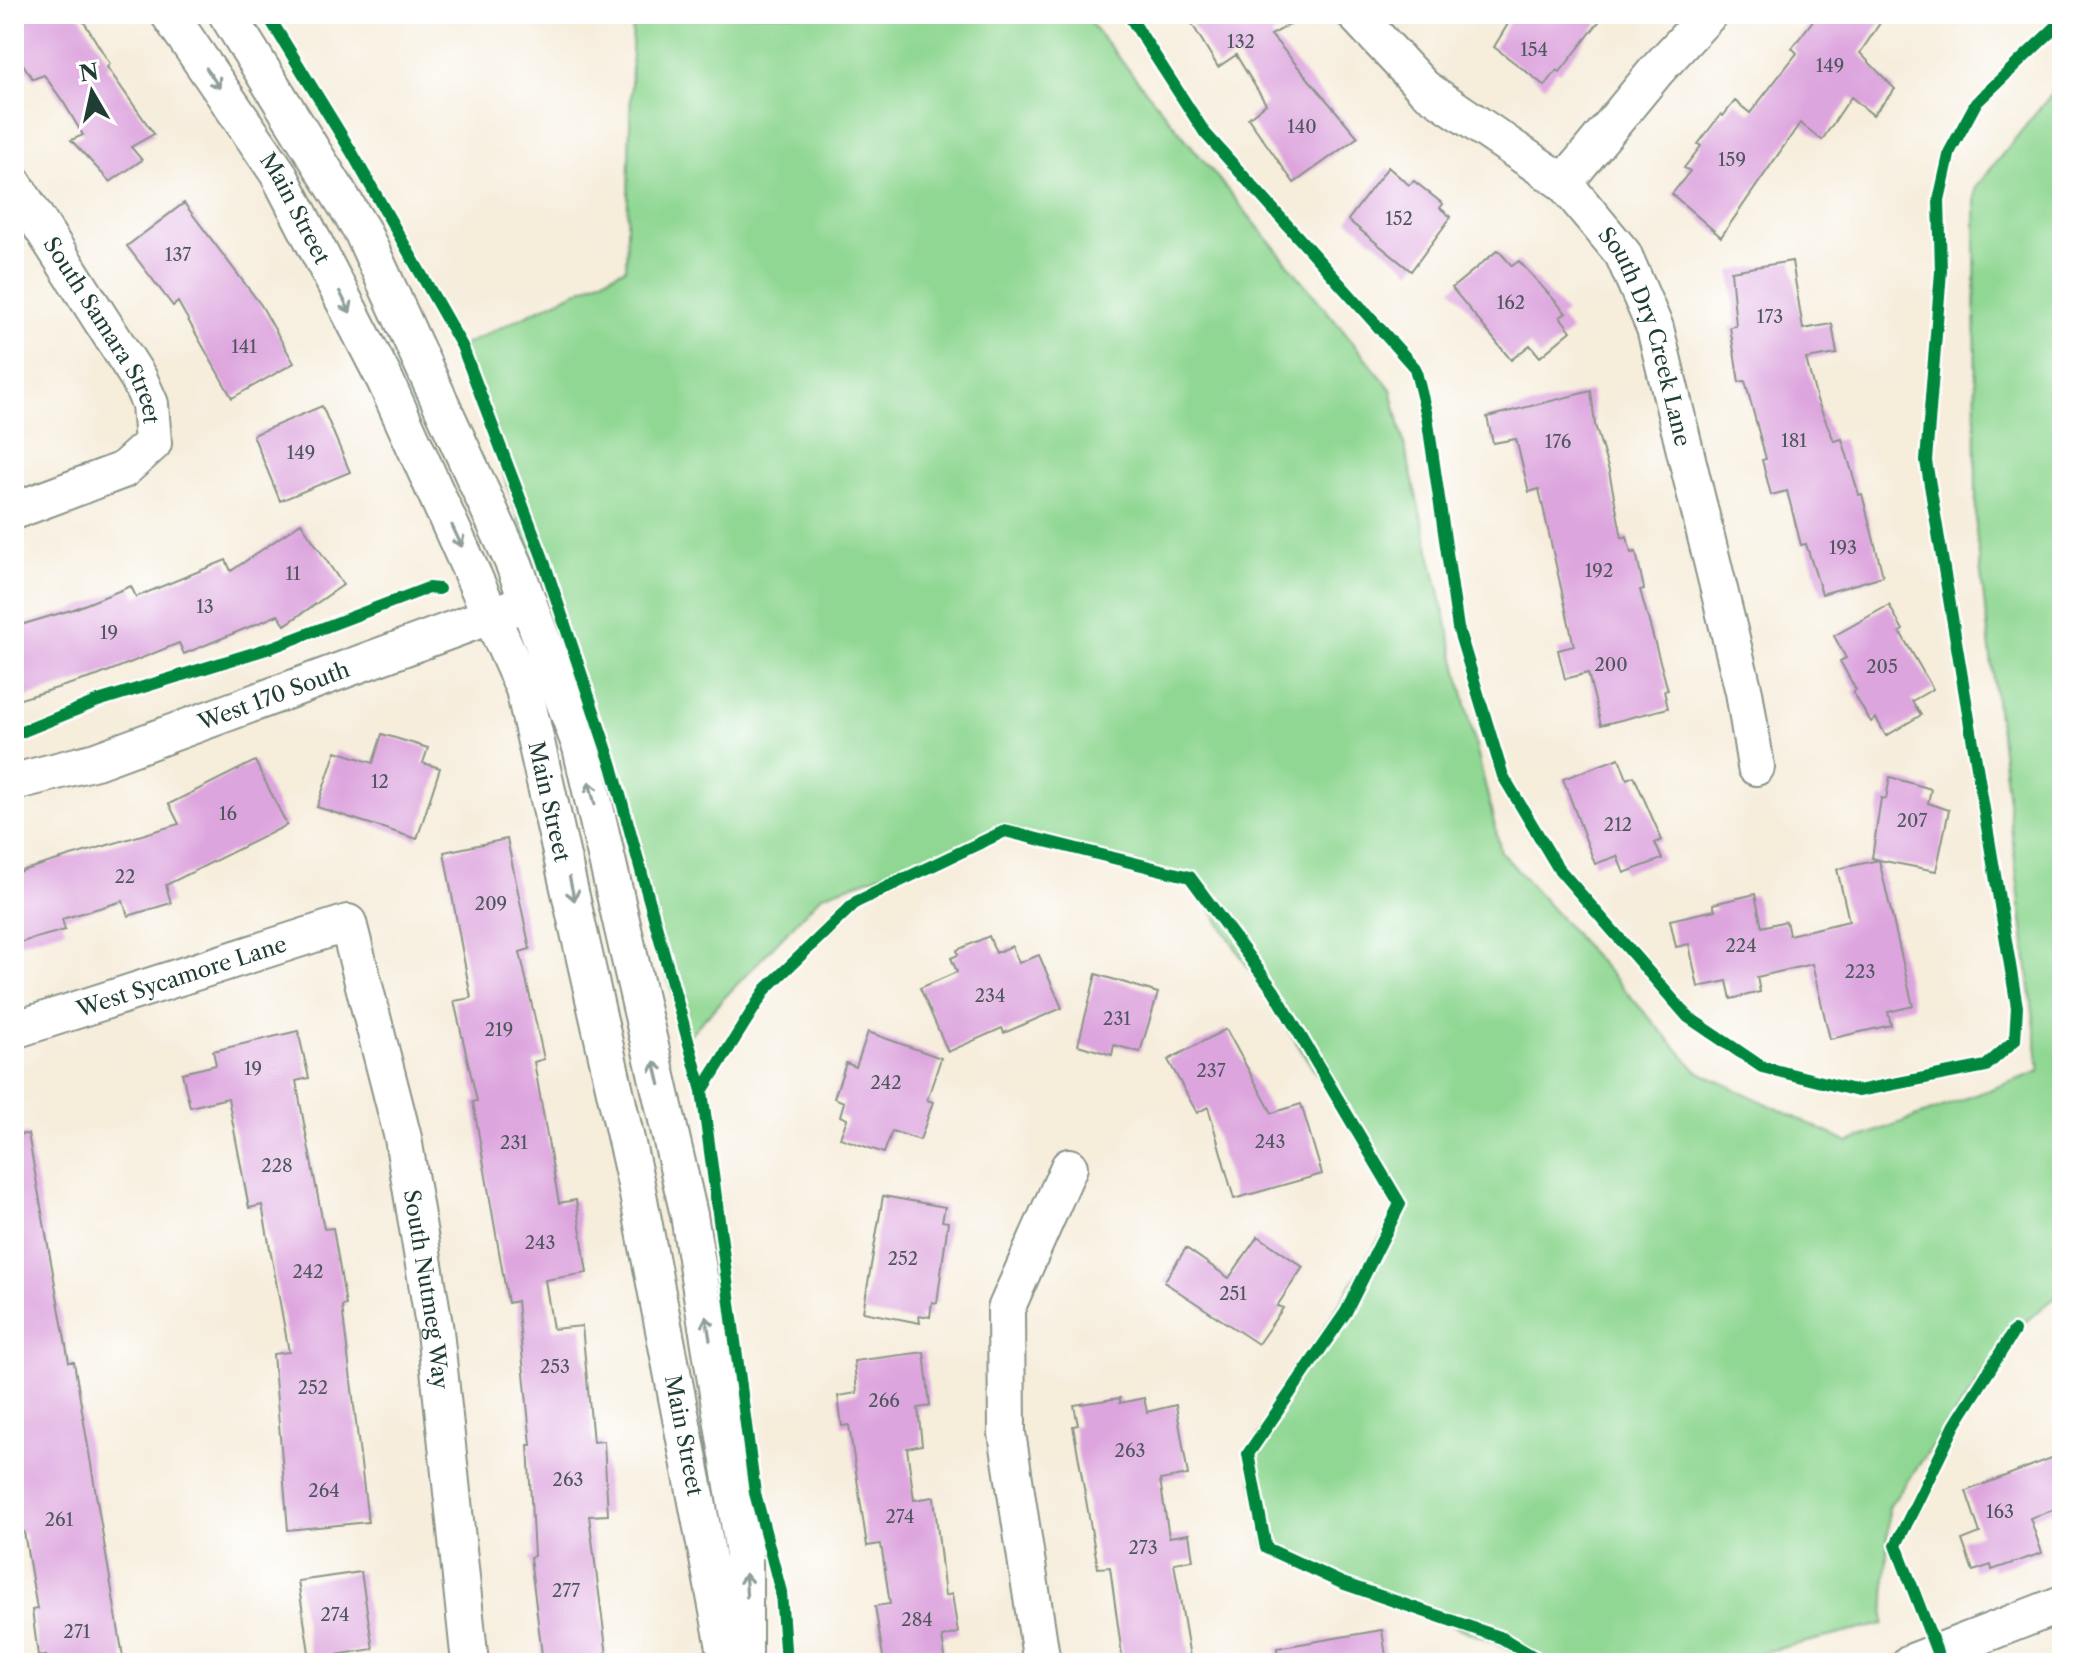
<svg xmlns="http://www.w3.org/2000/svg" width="2076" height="1677" font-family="'Libre Caslon Text',serif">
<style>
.green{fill:#8fd792;stroke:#578a63;stroke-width:2}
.building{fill:#dda5de}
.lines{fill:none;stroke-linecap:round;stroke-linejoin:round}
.minor-casing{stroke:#8a9588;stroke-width:40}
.minor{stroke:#fff;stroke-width:36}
.cycleway-casing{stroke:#fff;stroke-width:17}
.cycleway{stroke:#00873e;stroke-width:12}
.oneway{stroke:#8f9e9a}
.labels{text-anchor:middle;stroke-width:7;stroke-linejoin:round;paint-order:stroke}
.number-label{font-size:18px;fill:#4e575e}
.street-label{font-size:22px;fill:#1f3d34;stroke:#fff}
</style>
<rect width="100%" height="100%" fill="#fff"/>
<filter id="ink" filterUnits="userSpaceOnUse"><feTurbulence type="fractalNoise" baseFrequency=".0125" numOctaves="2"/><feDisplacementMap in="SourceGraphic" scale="16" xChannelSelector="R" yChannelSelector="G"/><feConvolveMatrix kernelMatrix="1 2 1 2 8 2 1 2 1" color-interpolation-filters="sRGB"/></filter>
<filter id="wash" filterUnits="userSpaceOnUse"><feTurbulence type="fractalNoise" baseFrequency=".006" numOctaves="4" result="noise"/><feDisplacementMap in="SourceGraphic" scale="32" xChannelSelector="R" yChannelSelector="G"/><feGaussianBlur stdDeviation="1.8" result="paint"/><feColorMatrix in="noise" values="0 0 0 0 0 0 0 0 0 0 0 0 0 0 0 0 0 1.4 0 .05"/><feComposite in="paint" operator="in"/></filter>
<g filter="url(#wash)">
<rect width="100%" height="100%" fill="#f6eddb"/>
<path class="green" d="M633 14H1083L1391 389 1501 852 1697 1071 1848 1142 2040 1071 1976 532 1975 188 2062 81V1292L2014 1331 1889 1507 1884 1624 1717 1663H1543L1266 1548 1248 1454 1400 1204 1190 877 1005 831 822 895 687 1037 462 346 626 268Z"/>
<g id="blocks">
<path class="building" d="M14 14H79L110 64 107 67 154 134 131 147 142 160 110 182 71 140 83 135 64 103 44 75 33 79 14 51Z
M1186 14H1309L1271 35 1358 137 1294 183 1248 118 1266 104 1236 55 1218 67Z
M1514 14H1605L1560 72 1557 70 1545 86 1494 47Z
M1818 14H1886L1860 53 1895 89 1873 115 1851 97 1822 140 1800 123 1721 237 1672 194 1690 171 1684 168 1701 146 1698 144 1721 114 1723 116 1735 101 1750 113 1797 53 1792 48Z
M1388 167 1409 185 1414 181 1443 204 1440 208 1451 217 1411 271 1348 220Z
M184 203 261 305 294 363 232 398 178 302 173 306 127 246Z
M1498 250 1512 266 1519 261 1566 313 1560 317 1571 331 1540 357 1530 345 1511 360 1452 288Z
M1792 261 1803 329 1832 324 1837 354 1806 359 1817 400 1834 441 1842 439 1859 495 1862 494 1883 576 1822 594 1806 544 1801 545 1787 491 1771 495 1762 460 1766 459 1745 381 1739 382 1730 327 1736 326 1731 271Z
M1591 391 1595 425 1609 471 1622 538 1627 536 1631 553 1636 552 1644 589 1640 590 1668 690 1664 691 1668 708 1601 725 1588 673 1565 679 1558 650 1574 646 1539 489 1529 492 1516 439 1493 443 1487 417Z
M322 406 350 472 280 501 253 435Z
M301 523 343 585 285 625 278 615 184 654 179 643 97 676 14 701V627L74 609 131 586 136 597 226 560 231 571Z
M1889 605 1903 630 1900 632 1933 689 1912 701 1921 715 1886 736 1876 718 1871 722 1853 692 1856 690 1840 661 1846 658 1834 636Z
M382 734 428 748 423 763 440 768 417 839 317 807 336 751 373 763Z
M1619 758 1627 779 1634 776 1662 840 1655 843 1662 859 1624 873 1617 856 1595 864 1563 779Z
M255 761 287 825 166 885 171 903 128 916 123 901 62 919 65 930 14 944V873L179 824 169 804Z
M1890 777 1931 789 1928 803 1949 810 1936 871 1879 860 1913 1006 1888 1012 1891 1025 1830 1039 1812 964 1757 977 1760 992 1731 999 1727 981 1698 987 1689 944 1676 947 1670 920 1715 910 1713 904 1755 894 1762 927 1786 921 1789 935 1849 921 1837 869 1879 860 1872 858 1881 798 1886 799Z
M507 839 530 949 520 952 544 1059 534 1062 559 1203 576 1200 587 1273 545 1280 553 1329 582 1326 593 1442 604 1441 608 1515 589 1516 608 1663H543L530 1557 534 1556 528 1445H531L517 1301 508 1303 473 1102 477 1101 454 1001 471 998 444 852Z
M989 936 996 953 1012 946 1019 963 1039 955 1062 1008 1004 1033 1002 1028 948 1052 920 988 957 972 951 958 958 955 957 950Z
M1096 974 1158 993 1140 1052 1114 1045 1112 1055 1078 1045Z
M1226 1029 1272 1113 1301 1104 1322 1174 1234 1199 1208 1107 1197 1113 1168 1060Z
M298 1031 309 1078 296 1081 324 1229 333 1228 346 1305 342 1306 368 1522 288 1530 273 1354 289 1352 262 1205 249 1208 228 1098 190 1107 182 1073 216 1065 213 1051Z
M868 1032 941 1058 927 1100 933 1102 920 1140 892 1131 884 1153 840 1138 847 1119 840 1116 844 1102 834 1098 846 1063 856 1067Z
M28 1134 69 1362H74L124 1663H47L46 1655 38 1656 32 1610 37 1609 24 1532 18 1533 14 1508V1135Z
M883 1196 945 1207 942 1221 948 1222 937 1303 932 1302 930 1317 919 1315 920 1323 863 1312Z
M1258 1236 1303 1267 1277 1306 1283 1308 1258 1344 1164 1282 1186 1248 1229 1278Z
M924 1352 930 1406 918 1408 922 1445 907 1448 914 1500 934 1497 945 1596 952 1594 958 1633 942 1637 946 1663H884L875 1606 890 1604 881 1544 867 1546 849 1425 842 1426 838 1396 857 1393 854 1361Z
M1120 1398V1403L1144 1398 1147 1412 1176 1405 1188 1475 1160 1480 1169 1537 1189 1534 1193 1560 1174 1563 1191 1663H1123L1110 1567 1098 1568 1073 1426 1078 1425 1074 1405Z
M2062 1454V1507L2030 1518 2042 1553 1992 1570 1991 1565 1973 1571 1962 1540 1980 1533 1966 1491Z
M361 1572 373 1649 310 1659 298 1581Z
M1382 1630 1387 1663H1278L1277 1648Z"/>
</g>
</g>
<g filter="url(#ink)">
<use href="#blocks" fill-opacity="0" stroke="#8a9588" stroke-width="2"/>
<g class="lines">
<g class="minor-casing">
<g id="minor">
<path id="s1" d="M169 14 278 173 385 380 524 689 636 1184 728 1663"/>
<path d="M227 14 362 231 514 564 581 747 689 1215 744 1553V1663"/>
<path id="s2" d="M1355 14 1424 88 1564 183 1623 254 1655 328 1744 692 1756 767"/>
<path d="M1564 183 1656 71 1709 14"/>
<path id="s3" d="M14 184 139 379 150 404 153 443 123 470 14 511"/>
<path id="s4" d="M14 782 96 761 514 607"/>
<path id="s5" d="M14 1030 348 923 403 1138 435 1331 470 1663"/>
<path d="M1042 1663 1007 1433 1006 1309 1069 1167"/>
<path d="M1910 1663 2062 1604"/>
</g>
</g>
<use href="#minor" class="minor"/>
<g class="cycleway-casing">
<path id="cycleway" d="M267 14 351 151 462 346 542 556 612 766 702 1091 755 1493 781 1592 786 1663
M1128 14 1205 133 1415 368 1427 416 1458 628 1503 776 1558 868 1688 1017 1762 1067 1858 1091 1986 1066 2015 1040 2017 1007 1926 461 1941 271 1939 200 1950 151 1976 103 2062 21
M14 735 98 701 273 647 428 588 439 589
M702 1091 766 989 856 902 1005 831 1190 877 1274 991 1400 1204 1346 1312 1248 1454 1266 1548 1342 1583 1502 1638 1544 1663
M1937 1652 1896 1545 1955 1425 2014 1331"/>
</g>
<use href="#cycleway" class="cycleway"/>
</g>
<defs><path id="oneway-shaft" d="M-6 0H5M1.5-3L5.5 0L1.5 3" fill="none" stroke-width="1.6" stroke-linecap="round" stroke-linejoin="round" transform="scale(2)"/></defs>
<g class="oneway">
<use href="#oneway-shaft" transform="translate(213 78) rotate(56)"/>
<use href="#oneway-shaft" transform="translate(345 302) rotate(63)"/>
<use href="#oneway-shaft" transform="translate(457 536) rotate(65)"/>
<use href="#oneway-shaft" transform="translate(592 793) rotate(-104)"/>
<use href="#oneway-shaft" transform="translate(572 889) rotate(78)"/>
<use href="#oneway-shaft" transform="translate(657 1073) rotate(-103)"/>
<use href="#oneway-shaft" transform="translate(708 1328) rotate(-100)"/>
<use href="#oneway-shaft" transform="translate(746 1585) rotate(-93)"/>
</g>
</g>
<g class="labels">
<g class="number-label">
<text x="1241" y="48">132</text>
<text x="1534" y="56">154</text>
<text x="1830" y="72">149</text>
<text x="1302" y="133">140</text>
<text x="1732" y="166">159</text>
<text x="1399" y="225">152</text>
<text x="178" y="261">137</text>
<text x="1511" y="309">162</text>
<text x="1770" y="323">173</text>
<text x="244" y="353">141</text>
<text x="1794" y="447">181</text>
<text x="1558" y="448">176</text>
<text x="301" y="459">149</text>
<text x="1843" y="554">193</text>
<text x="1599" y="577">192</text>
<text x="293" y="580">11</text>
<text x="205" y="613">13</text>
<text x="109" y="639">19</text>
<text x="1611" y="671">200</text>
<text x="1882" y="673">205</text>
<text x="380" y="788">12</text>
<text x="228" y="820">16</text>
<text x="1912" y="827">207</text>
<text x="1618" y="831">212</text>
<text x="125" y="883">22</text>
<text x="491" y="910">209</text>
<text x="1741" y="952">224</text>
<text x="1860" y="978">223</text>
<text x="990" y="1002">234</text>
<text x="1117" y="1025">231</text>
<text x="499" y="1036">219</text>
<text x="253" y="1075">19</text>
<text x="1211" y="1077">237</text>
<text x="886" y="1089">242</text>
<text x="1270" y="1148">243</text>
<text x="514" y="1149">231</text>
<text x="277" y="1172">228</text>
<text x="540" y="1249">243</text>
<text x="903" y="1265">252</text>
<text x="308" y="1278">242</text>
<text x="1233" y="1300">251</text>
<text x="555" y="1373">253</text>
<text x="313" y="1394">252</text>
<text x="884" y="1407">266</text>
<text x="1130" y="1457">263</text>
<text x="568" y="1486">263</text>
<text x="324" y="1497">264</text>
<text x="2000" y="1518">163</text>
<text x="900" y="1523">274</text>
<text x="59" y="1526">261</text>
<text x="1143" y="1554">273</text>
<text x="566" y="1597">277</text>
<text x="335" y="1621">274</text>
<text x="917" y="1626">284</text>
<text x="77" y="1638">271</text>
</g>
<g class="street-label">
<text dy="8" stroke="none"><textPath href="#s1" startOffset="232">Main Street</textPath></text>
<text dy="8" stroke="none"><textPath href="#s3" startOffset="172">South Samara Street</textPath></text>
<text dy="8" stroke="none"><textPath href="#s2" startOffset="448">South Dry Creek Lane</textPath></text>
<text dy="8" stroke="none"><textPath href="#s4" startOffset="274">West 170 South</textPath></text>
<text dy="8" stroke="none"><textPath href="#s1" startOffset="880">Main Street</textPath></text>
<text dy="8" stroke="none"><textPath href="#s5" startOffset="176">West Sycamore Lane</textPath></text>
<text dy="8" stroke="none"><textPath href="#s5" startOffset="726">South Nutmeg Way</textPath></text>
<text dy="8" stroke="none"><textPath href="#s1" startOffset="1528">Main Street</textPath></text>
</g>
</g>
<rect width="2076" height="1677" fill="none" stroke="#fff" stroke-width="48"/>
<g transform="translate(92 92) rotate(351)" stroke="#ffffff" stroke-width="6" paint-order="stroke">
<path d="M0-6L14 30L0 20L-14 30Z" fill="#1f3d34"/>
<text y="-12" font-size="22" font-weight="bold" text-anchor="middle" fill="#1f3d34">N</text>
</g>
</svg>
